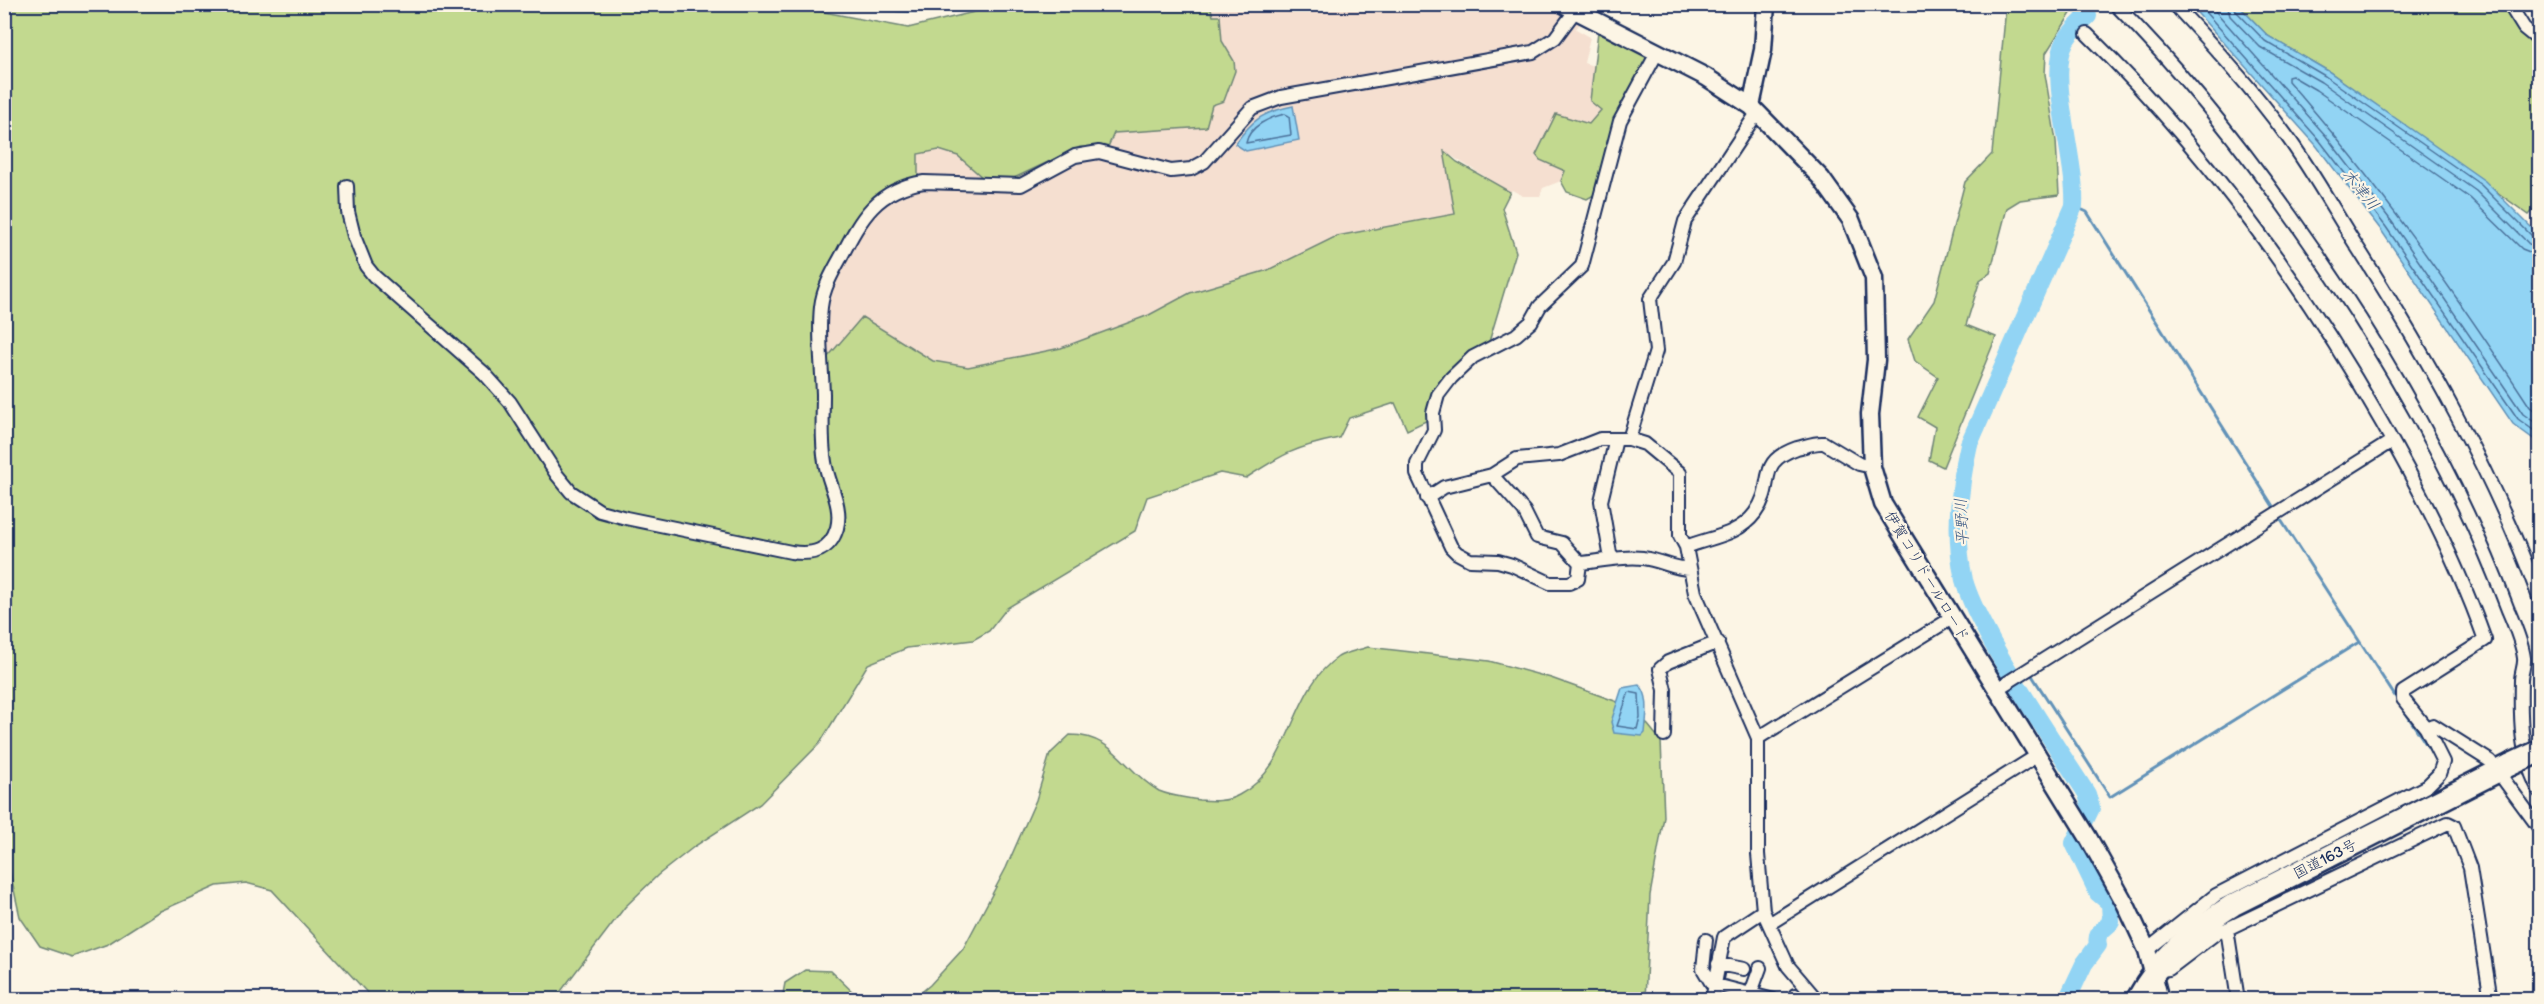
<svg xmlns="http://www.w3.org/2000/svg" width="2544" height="1004" font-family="'Balsamiq Sans','Klee One',sans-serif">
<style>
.built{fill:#f5dfd0}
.green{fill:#c2d98f;stroke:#6e8476;stroke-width:1.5}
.water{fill:#92d4f4;stroke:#6292b8;stroke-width:1.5}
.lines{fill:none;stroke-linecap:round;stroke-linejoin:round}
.shore{stroke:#4b719a;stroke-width:1.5}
.stream{stroke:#6292b8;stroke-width:3}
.river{stroke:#92d4f4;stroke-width:18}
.street-casing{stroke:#1b2f5e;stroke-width:16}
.secondary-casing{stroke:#1b2f5e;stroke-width:21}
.highway-casing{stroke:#1b2f5e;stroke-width:26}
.street{stroke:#fcf5e5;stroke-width:12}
.secondary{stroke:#fcf5e5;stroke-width:16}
.highway{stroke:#fcf5e5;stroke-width:21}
.highway-bridge-casing{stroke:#1b2f5e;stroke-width:26;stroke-linecap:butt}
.highway-bridge{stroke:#fcf5e5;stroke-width:21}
.labels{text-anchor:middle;stroke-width:4.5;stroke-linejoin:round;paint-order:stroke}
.street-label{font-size:15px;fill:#1b2f5e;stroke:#fcf5e5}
.water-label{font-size:16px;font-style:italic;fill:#395884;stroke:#fcf5e5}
</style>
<rect width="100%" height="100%" fill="#fcf5e5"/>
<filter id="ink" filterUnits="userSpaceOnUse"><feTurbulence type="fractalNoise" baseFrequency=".0167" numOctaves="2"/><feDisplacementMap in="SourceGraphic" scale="12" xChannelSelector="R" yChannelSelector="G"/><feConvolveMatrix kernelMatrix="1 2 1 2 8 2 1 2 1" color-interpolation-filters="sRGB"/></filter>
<g filter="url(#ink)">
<path class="built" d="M1551 4 1583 19 1576 29 1590 37 1584 63 1594 66 1590 101 1601 110 1589 124 1540 160 1565 171 1561 181 1543 188 1540 196H1523L1512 190 1510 192 1445 152 1455 214 1337 236 1268 270 1190 293 1149 315 1061 348 968 367 933 361 862 318 827 359H816L814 310 820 286 841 244 862 208 872 199 898 184 918 154 939 150 958 156 983 178 1058 157 1080 147 1108 146 1114 133 1206 127 1212 105 1234 61 1222 41 1220 16H1213L1210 5Z"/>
<path class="green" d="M782 4 908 28 1003 5H1210L1213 16H1220L1222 41 1234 61 1235 71 1224 101 1212 105 1206 127 1114 133 1108 147H1080L1012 179 983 178 958 156 939 150 918 154V177C902 183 886 189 872 199 851 214 819 282 815 307 812 323 815 342 816 358H827L862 317 933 361 968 367 1061 348 1149 315 1190 293 1268 270 1337 236 1455 214 1444 151 1457 162 1510 192 1502 208 1516 252 1489 342 1449 377 1430 419 1407 430 1395 403 1349 418 1339 438C1295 447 1283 454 1246 478L1220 473 1147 497 1135 531 1007 608 989 631 973 640 907 648 868 664 820 743 760 804 695 846 658 875 625 907 555 999H373L272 890 246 883 217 886 158 912 108 944 72 957 40 946 20 917 5 850 4 5Z
M2002 5 2070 4 2075 7 2046 53 2045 74 2056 141 2059 195 2020 200 2007 208 1990 273 1980 280 1966 325 1996 337 1943 467 1929 460 1935 427 1918 417 1938 377 1915 361 1908 339 1934 301 1965 182 1992 154 2006 7Z
M2238 5H2505L2514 23 2539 48V204L2529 215 2328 71 2268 36Z
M1604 29 1651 58 1637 81 1599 192 1587 199 1567 192 1561 181 1565 171 1540 160 1536 155 1556 114 1589 124 1601 110 1590 101 1598 31Z
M1368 647 1489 661 1551 678 1626 705 1648 725 1661 741 1664 817 1650 895 1645 999 912 1000 930 985 963 949 1006 868 1036 800 1050 754 1070 735C1115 735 1124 771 1159 791 1170 796 1187 798 1199 800 1212 801 1227 802 1239 795 1294 766 1289 690 1338 657 1346 652 1359 650 1368 647Z
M805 970 831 971 860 999H782L785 983Z"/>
<path class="water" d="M834 5H967C924 18 878 10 834 5Z
M2190 5H2238L2268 36 2328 71 2485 181 2539 235V443L2513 424 2381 230 2315 144Z
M1293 106 1299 140 1246 151 1235 144C1253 119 1263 112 1293 106Z
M1639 685C1651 694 1646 720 1645 733L1642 736 1614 733 1611 722 1622 688Z"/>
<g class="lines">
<path class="shore" d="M2198 4 2320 141 2386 227 2518 419 2540 435
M2209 4 2326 136 2392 222 2523 414 2540 426
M2227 4 2230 16 2260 47 2321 82 2476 191 2529 244 2540 247
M2234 4 2236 11 2265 41 2325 76 2481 185 2533 237 2540 239
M1285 114 1289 116 1291 135 1246 143C1249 126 1270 117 1285 114Z
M2540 256 2522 249 2470 198 2316 90 2292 76 2288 77V81C2378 183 2456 294 2530 407L2540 415
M1629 692 1639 694 1640 717 1637 729 1617 726Z"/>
<path class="stream" d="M2053 4 2088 16
M2074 206 2087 212 2276 511
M2279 517 2435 758
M2031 674 2110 797 2359 642"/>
<path class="river" d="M2067 1000 2084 964 2098 945C2095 932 2104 930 2111 922L2110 903 2098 893 2074 843 2091 808 2087 794C2055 744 2021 695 1992 642 1982 623 1970 602 1964 580 1954 535 1959 487 1969 444L2074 206C2077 161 2046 75 2066 40 2072 30 2080 23 2088 16"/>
<g class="street-casing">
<path id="street" d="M2115 4C2188 77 2251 158 2309 242 2389 357 2459 479 2508 610 2514 624 2522 642 2524 658 2525 665 2521 673 2521 680 2520 719 2520 756 2540 792
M2174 4C2213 46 2253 89 2286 135 2311 169 2332 207 2354 242 2427 356 2493 473 2540 600
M2509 4 2524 28 2540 41
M2538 4 2540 9
M2087 34C2204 148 2301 281 2382 423 2422 493 2458 564 2485 640L2403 692V699L2426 728 2443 762 2439 774 2427 786 2216 895 2147 950
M1658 51 1620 121 1582 266 1540 306 1531 322 1516 335 1473 357 1451 378 1438 395 1433 413 1434 430 1417 464V474L1451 547 1457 553 1470 560 1498 561 1512 565 1550 583H1569L1578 579 1580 563C1601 562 1622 555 1643 558 1660 560 1674 569 1690 569
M347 186 348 212 354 236 366 266 374 276 484 373 510 402 557 475 571 492 600 511 626 518 791 552C812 555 830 552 837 528 843 505 828 484 825 462 821 440 823 416 823 394 822 365 818 335 821 307 823 289 832 273 841 257 861 218 877 189 924 182L1021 185 1075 156 1099 152 1171 171 1191 169 1204 162 1252 108 1281 97 1533 52 1555 38 1575 11
M1629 439 1656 351 1650 299 1674 262 1685 221 1757 113
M1492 475 1524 511 1537 537 1562 543 1580 563
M1427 498 1444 487 1492 475 1517 459 1559 455 1600 439H1629L1645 444 1680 473V536L1686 547 1695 593 1758 738V854L1763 911 1788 966 1817 1000
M1686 547C1710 537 1738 536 1755 513 1777 483 1754 463 1797 448 1806 446 1815 442 1824 443L1859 464 1872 467
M1611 559 1601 501 1616 439
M1997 689 2392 441
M2426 728 2433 725 2490 761 2540 829
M1664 735 1665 690 1660 669 1668 662 1718 642
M1758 738 1952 618
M1769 924 2038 755
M1706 940 1703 969 1712 984 1774 1000
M1718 964 1744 969
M2160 970 2169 969 2219 931 2227 929
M1749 998 1760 968
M1712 1000 1724 937 1763 911
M1794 1000 1795 995
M2238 1000 2227 929 2448 823 2454 826 2470 868 2491 1000"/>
</g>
<g class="secondary-casing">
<path id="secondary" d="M1563 4 1706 77 1751 106 1821 178 1851 220 1874 278 1876 360 1870 414 1872 467 1883 504 2088 837 2126 905 2147 950 2160 1000
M1751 106 1763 50 1766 4"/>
</g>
<g class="highway-casing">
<path id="highway" d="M2137 1000C2162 955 2190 932 2233 905L2510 765"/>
</g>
<use href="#street" class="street"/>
<use href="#secondary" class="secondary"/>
<use href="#highway" class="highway"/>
<g class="highway-bridge-casing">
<path id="highway-bridge" d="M2510 765 2540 751"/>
</g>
<use href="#highway-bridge" class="highway-bridge"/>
</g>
</g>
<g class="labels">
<g class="street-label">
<text transform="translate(1927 576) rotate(59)" y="5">伊賀コリドールロード</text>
<text transform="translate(2325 859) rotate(-27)" y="5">国道163号</text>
</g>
<g class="water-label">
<text transform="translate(2361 189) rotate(50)" y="6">木津川</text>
<text transform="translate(1961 522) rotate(-93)" y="6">平野川</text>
</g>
</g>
<rect width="2544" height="1004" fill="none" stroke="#fcf5e5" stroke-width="24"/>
<rect x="12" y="12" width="2520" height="980" fill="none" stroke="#1b2f5e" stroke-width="2" filter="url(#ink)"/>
</svg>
